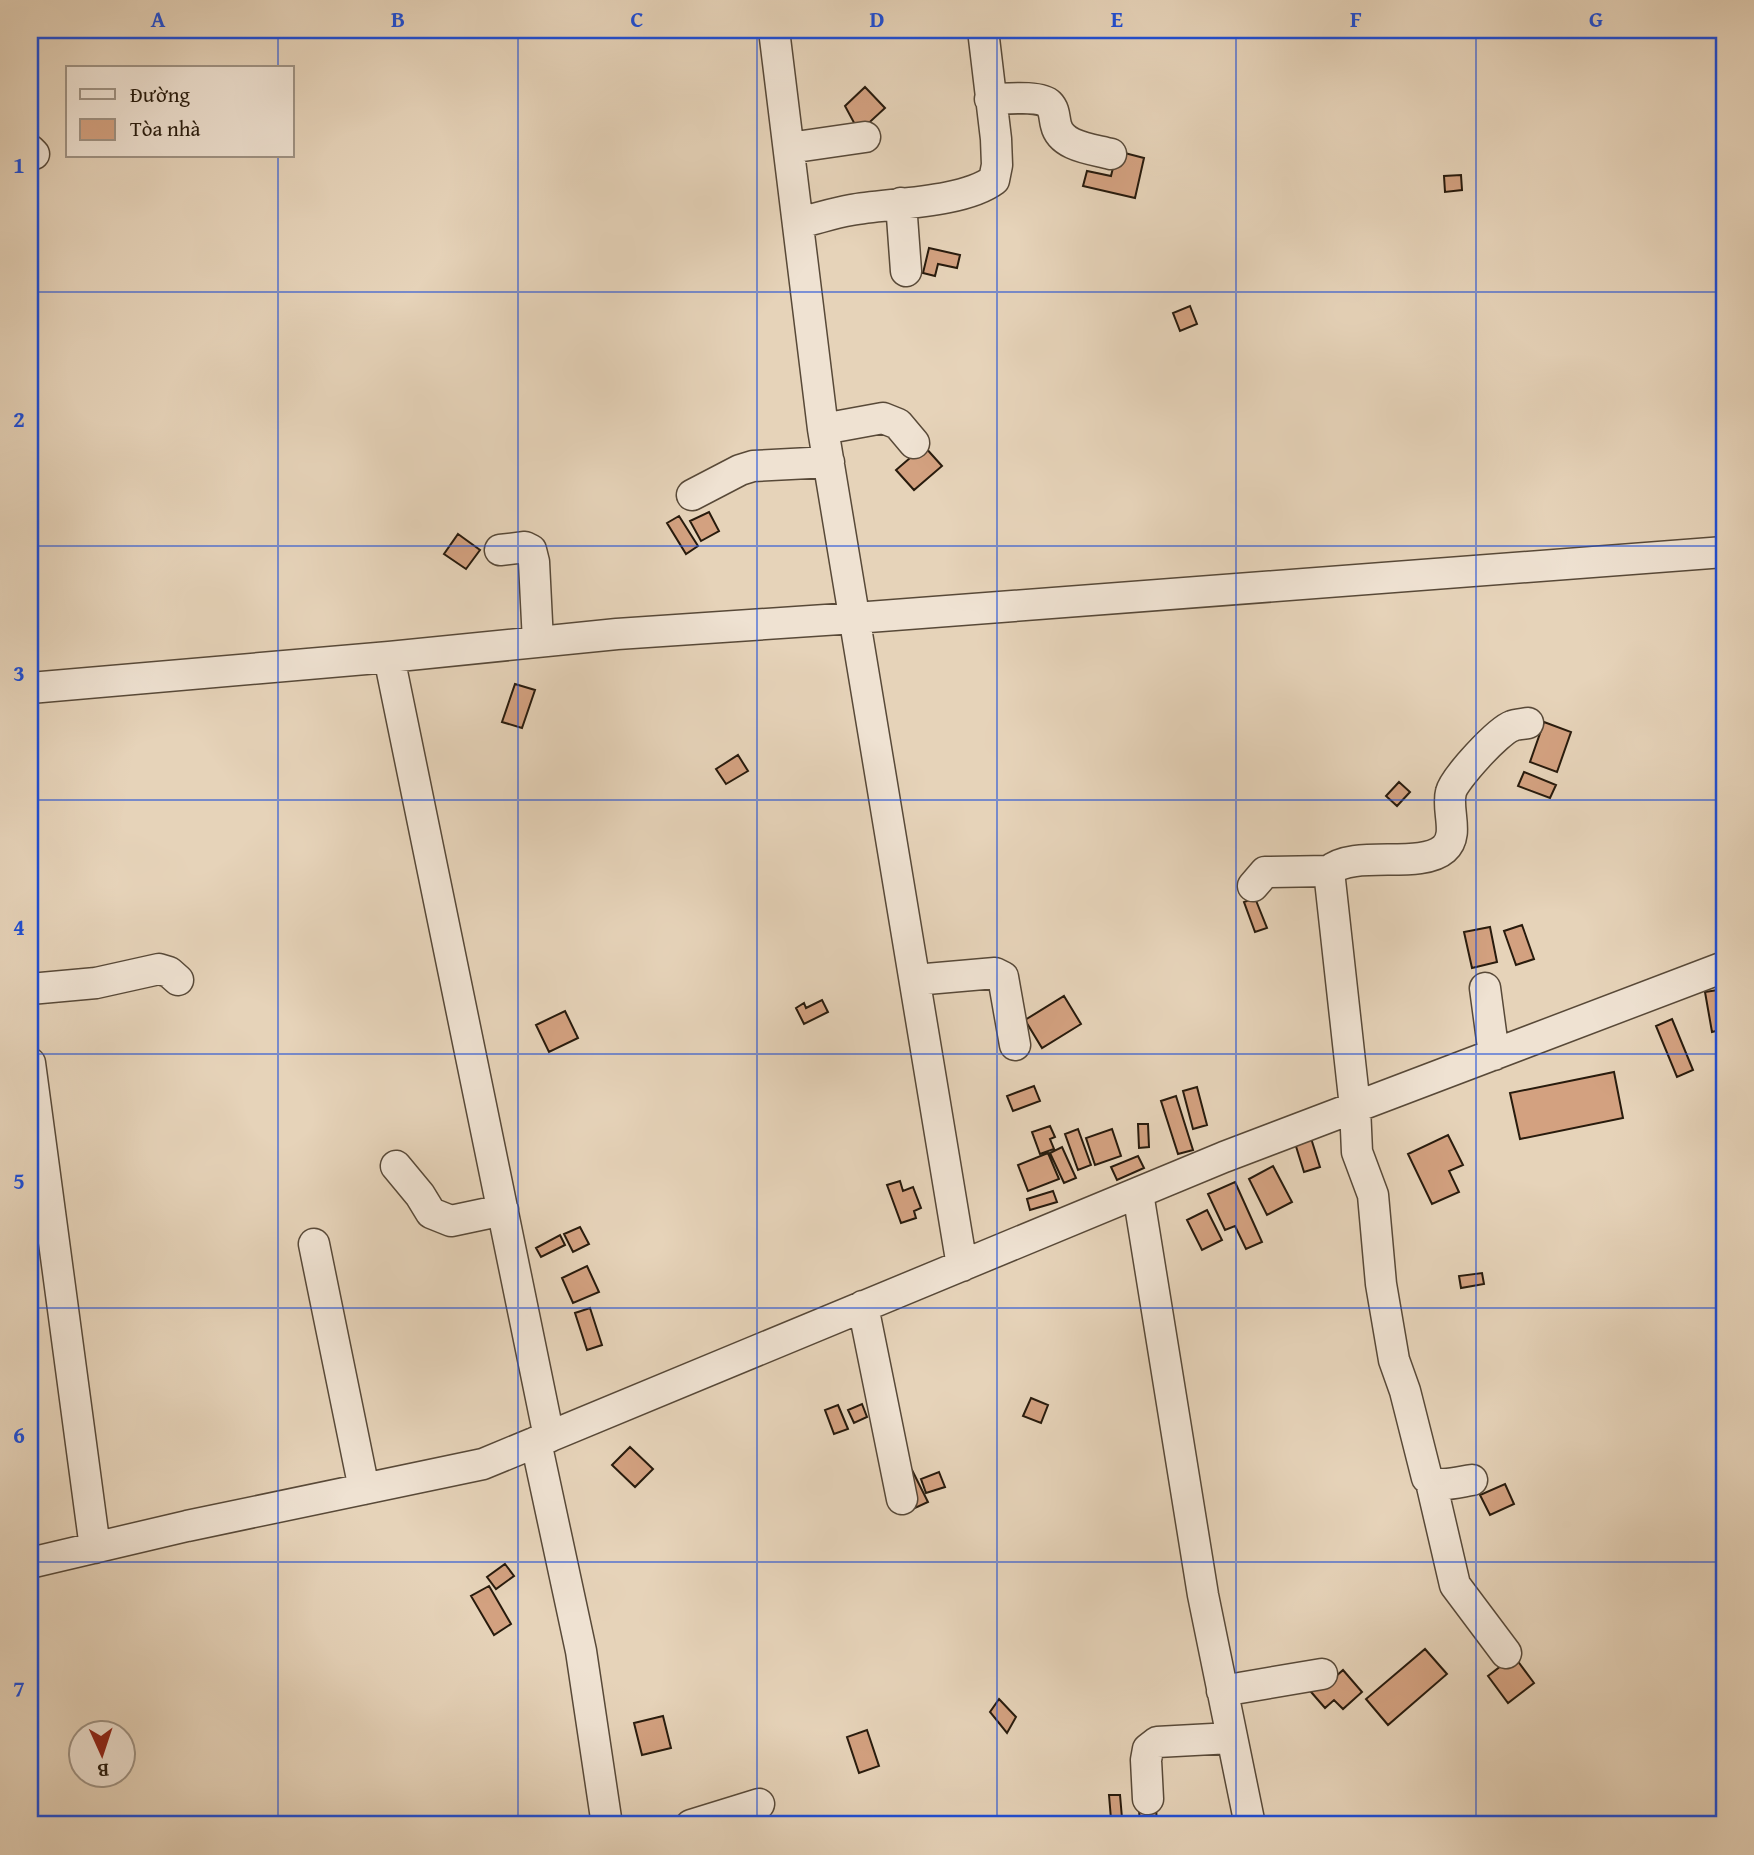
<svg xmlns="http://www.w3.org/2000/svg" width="1754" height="1855" font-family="'Gentium Book Plus',serif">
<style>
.building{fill:#d3a180;stroke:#281b0d;stroke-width:2}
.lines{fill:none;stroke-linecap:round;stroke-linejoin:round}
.minor-casing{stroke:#584938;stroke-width:33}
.minor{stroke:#efe2d2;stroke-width:30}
.grid{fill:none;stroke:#1d4ed8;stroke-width:2;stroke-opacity:0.55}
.neatline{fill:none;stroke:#1d4ed8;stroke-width:2.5}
.grid-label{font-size:23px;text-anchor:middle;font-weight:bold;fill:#1d4ed8}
</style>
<rect width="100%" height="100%" fill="#e6d3b9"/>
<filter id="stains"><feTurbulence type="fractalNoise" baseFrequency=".00286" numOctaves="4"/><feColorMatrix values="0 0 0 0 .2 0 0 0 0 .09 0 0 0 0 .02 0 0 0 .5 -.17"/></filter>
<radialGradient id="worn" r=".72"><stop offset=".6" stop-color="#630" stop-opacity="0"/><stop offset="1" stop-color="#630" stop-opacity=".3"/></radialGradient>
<path class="building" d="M865 87 885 108 859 132 845 106Z
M1117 151 1144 158 1135 198 1083 186 1087 171 1111 176Z
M1461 175 1462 190 1445 192 1444 176Z
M929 248 960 255 957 268 938 264 935 276 923 273Z
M1190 306 1197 324 1180 331 1173 313Z
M924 446 942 466 914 490 896 470Z
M709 512 719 531 701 541 690 521Z
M679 516 698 546 686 554 667 523Z
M458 534 480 550 466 569 444 554Z
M515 684 535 690 522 728 502 722Z
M1544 722 1571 732 1557 772 1530 762Z
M738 755 748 771 726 784 716 769Z
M1524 772 1556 785 1550 798 1518 786Z
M1399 782 1410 792 1397 806 1386 796Z
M1255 898 1267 928 1255 932 1244 902Z
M1522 925 1534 959 1516 965 1504 931Z
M1490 927 1497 962 1472 968 1464 932Z
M1724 989V1029L1712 1032 1705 992Z
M1064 996 1081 1024 1042 1048 1025 1020Z
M822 1000 828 1012 804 1024 796 1008 804 1003 806 1008Z
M565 1011 578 1038 549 1052 536 1025Z
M1672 1019 1693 1070 1677 1077 1656 1026Z
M1614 1072 1623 1118 1520 1139 1510 1093Z
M1034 1086 1040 1101 1013 1111 1007 1096Z
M1197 1087 1207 1125 1193 1129 1183 1091Z
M1176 1096 1193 1150 1178 1154 1161 1101Z
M1138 1124H1148L1149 1147 1139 1148Z
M1050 1126 1055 1137 1050 1139 1054 1149 1040 1154 1032 1132Z
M1078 1129 1091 1165 1078 1170 1065 1134Z
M1112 1129 1121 1156 1095 1165 1086 1138Z
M1310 1135 1320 1167 1304 1172 1294 1140Z
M1448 1135 1463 1165 1449 1171 1459 1192 1432 1204 1408 1154Z
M1062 1147 1076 1178 1064 1183 1050 1153Z
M1048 1153 1059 1179 1028 1191 1018 1165Z
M1138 1156 1144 1168 1117 1180 1111 1167Z
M1273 1166 1292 1202 1267 1215 1249 1179Z
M900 1181 903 1191 913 1187 921 1208 914 1211 916 1218 901 1223 887 1185Z
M1235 1182 1262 1242 1246 1249 1235 1226 1225 1230 1208 1194Z
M1053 1191 1057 1202 1030 1210 1027 1199Z
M1207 1210 1222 1240 1202 1250 1187 1220Z
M580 1227 589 1244 573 1252 564 1234Z
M560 1235 565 1245 541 1257 536 1248Z
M587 1266 599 1292 573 1303 562 1278Z
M1482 1273 1484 1284 1461 1288 1459 1276Z
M590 1308 602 1345 587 1350 575 1313Z
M1031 1398 1048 1405 1041 1423 1023 1416Z
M862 1404 867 1417 854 1423 848 1410Z
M838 1405 848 1429 834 1434 825 1410Z
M630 1447 653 1469 635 1487 612 1465Z
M912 1470 928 1502 915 1508 900 1475Z
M939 1472 945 1487 926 1493 921 1479Z
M1505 1484 1514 1504 1490 1515 1480 1495Z
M505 1564 514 1576 496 1589 487 1577Z
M489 1586 511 1624 494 1635 471 1596Z
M1425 1649 1447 1674 1388 1725 1366 1699Z
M1514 1656 1534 1683 1508 1703 1488 1676Z
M1343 1670 1362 1692 1343 1709 1334 1700 1325 1708 1305 1685 1325 1686Z
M999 1699 1016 1717 1007 1733 990 1712Z
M663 1716 671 1748 642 1755 634 1723Z
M867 1730 879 1766 859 1773 847 1737Z
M1109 1795H1120L1122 1818 1111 1819Z
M1156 1807 1157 1825H1140L1139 1809Z"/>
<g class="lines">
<g class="minor-casing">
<path id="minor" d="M774 30 823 429 962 1266
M990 99C1003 99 1040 95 1049 104 1055 110 1054 118 1056 125 1061 147 1093 149 1111 154
M789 148 865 137
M30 150 34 154
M901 203 906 271
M798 223C816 219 833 213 851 210 891 203 963 203 994 180L997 165 996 139 983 30
M823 429 883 418 898 424 914 443
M692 495 740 470 753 466 829 462
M500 550 525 547 531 550 534 562 538 642
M389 657 549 1437
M30 688 389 657 617 634 855 618 1724 552
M1253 886 1265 872 1329 871
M915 980 995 973 1003 977 1015 1045
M1485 988 1494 1055
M30 989 96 983 159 969 169 972 178 980
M30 1063 95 1548
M396 1166 420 1195 431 1213 451 1221 503 1210
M1138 1193 1203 1595 1250 1825
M314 1244 364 1489
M863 1306 902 1499
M536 1442 581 1651 607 1825
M1472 1480C1458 1482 1437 1489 1427 1478L1405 1391 1394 1360 1381 1284 1373 1195 1357 1152 1355 1107 1329 871C1354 849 1420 870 1444 849 1460 835 1446 810 1451 792 1454 779 1498 731 1512 726 1516 724 1523 724 1528 723
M1431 1482 1455 1585 1506 1653
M30 1563 187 1526 483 1464 1224 1157 1724 967
M1222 1691 1322 1674
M1148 1799 1146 1760 1148 1749 1157 1742 1231 1738
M691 1825 759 1804"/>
</g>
<use href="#minor" class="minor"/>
</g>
<path class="grid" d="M278 30V68M518 30V1825M757 30V1825M997 30V1825M1236 30V1825M1476 30V1825M278 156V1825M30 292H1724M30 546H1724M30 800H1724M30 1054H1724M30 1308H1724M30 1562H1724"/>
<rect width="1754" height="1855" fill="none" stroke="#e6d3b9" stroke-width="77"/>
<rect x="66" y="66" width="228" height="91" fill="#efe2d2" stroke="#9f9283" stroke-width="2"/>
<rect x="80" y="89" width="35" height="10" fill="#efe2d2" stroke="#9f9283" stroke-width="2"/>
<text x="130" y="102" font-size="21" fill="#281b0d">Đường</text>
<rect x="80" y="119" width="35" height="21" fill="#d3a180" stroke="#9f9283" stroke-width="2"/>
<text x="130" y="136" font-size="21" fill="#281b0d">Tòa nhà</text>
<g transform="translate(102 1754) rotate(177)"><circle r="33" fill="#efe2d2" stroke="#9f9283" stroke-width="2"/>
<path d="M0-5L12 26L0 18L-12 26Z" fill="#8f2418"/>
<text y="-10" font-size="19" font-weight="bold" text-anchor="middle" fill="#281b0d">B</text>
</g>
<rect x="38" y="38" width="1678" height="1778" class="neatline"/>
<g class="grid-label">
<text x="158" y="27">A</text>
<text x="398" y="27">B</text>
<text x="637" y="27">C</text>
<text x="877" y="27">D</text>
<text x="1117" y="27">E</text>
<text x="1356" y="27">F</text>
<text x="1596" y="27">G</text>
<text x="19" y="173">1</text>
<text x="19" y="427">2</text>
<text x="19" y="681">3</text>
<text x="19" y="935">4</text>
<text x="19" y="1189">5</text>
<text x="19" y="1443">6</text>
<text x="19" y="1697">7</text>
</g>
<rect width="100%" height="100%" filter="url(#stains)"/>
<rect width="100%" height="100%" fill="url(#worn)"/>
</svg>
